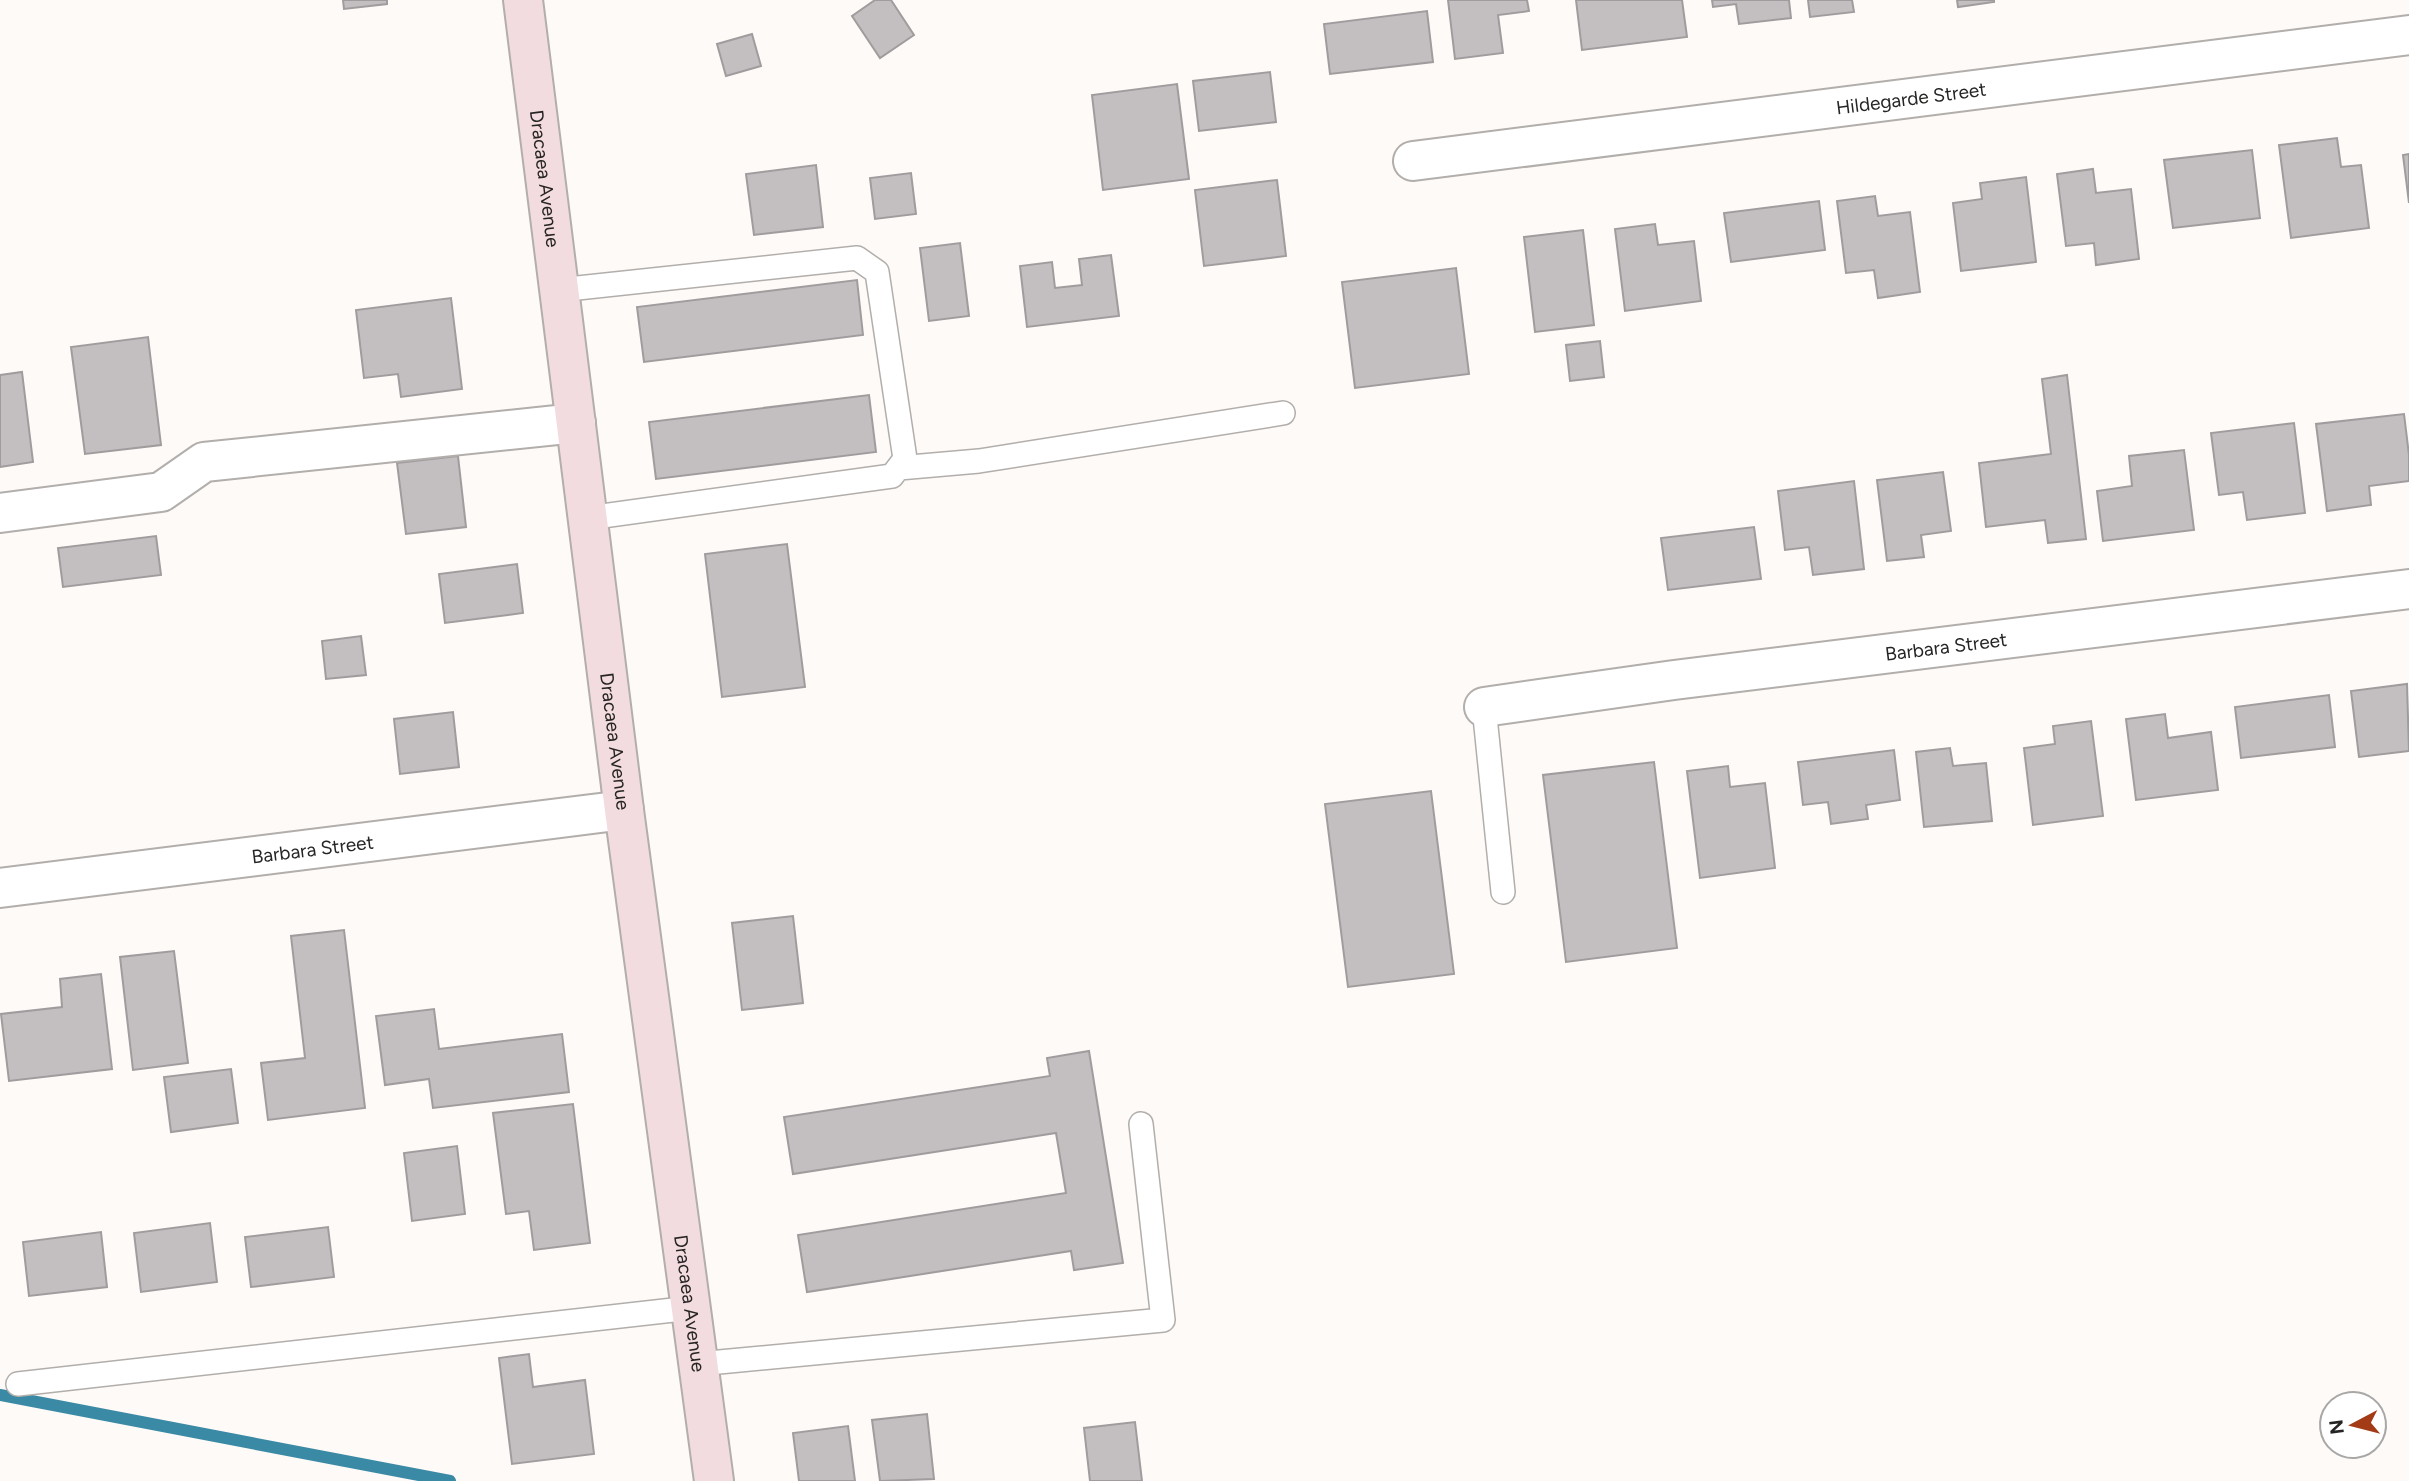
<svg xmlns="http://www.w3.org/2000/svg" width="2409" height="1481" font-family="Figtree,sans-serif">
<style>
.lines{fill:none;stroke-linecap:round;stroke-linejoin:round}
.stream{stroke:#3a89a5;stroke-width:12}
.building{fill:#c3bec0;stroke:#a09c9e;stroke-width:2}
.lane-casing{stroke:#b2aeab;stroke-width:26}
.street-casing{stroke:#b2aeab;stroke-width:42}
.secondary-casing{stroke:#b2aeab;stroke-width:42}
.lane{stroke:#fff;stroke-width:23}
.street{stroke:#fff;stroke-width:38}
.secondary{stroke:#f3dce0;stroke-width:38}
.labels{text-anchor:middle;stroke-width:6;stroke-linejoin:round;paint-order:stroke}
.street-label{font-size:19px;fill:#272524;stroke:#fff}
</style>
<rect width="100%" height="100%" fill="#fefaf7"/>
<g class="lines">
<path class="stream" d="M0 1395 450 1481"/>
</g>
<path class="building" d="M343 0H387V4L344 9Z
M875 0H891L914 35 880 58 852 16Z
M1448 0H1527L1529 11 1498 15 1503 53 1455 59Z
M1576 0H1682L1687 37 1582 50Z
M1712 0H1789L1791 18 1739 24 1736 4 1713 7Z
M1808 0H1852L1854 12 1810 17Z
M1957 0H1994V2L1958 7Z
M1427 11 1433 62 1330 74 1324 24Z
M752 34 761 66 726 76 717 44Z
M1270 72 1276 122 1199 131 1193 81Z
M1177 84 1189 179 1103 190 1092 95Z
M2337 138 2341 167 2361 165 2369 228 2291 238 2279 145Z
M2252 150 2260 218 2173 228 2164 160Z
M2409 154V203L2403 155Z
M816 165 823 227 754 235 746 174Z
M2093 169 2096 193 2131 189 2139 259 2096 265 2094 243 2066 246 2057 174Z
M911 173 916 214 875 219 870 178Z
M2026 177 2036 262 1961 271 1953 203 1982 199 1980 183Z
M1277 180 1286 256 1204 266 1195 190Z
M1875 196 1878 216 1910 212 1920 292 1878 298 1874 270 1846 273 1837 201Z
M1819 201 1825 250 1731 262 1724 213Z
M1655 224 1658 245 1694 241 1701 301 1625 311 1615 229Z
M1583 230 1594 325 1535 332 1524 237Z
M960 243 969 316 929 321 920 248Z
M1111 255 1119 316 1027 327 1020 266 1052 262 1055 288 1082 285 1079 259Z
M1456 268 1469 374 1355 388 1342 282Z
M857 280 863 335 644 362 637 307Z
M451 298 462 389 401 397 398 374 364 378 356 310Z
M148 337 161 445 85 454 71 347Z
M1600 341 1604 377 1570 381 1566 345Z
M22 372 33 462 0 467V375Z
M2067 375 2086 539 2048 543 2045 520 1986 527 1979 463 2051 454 2042 379Z
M869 395 876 452 656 479 649 422Z
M2404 414 2409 455V481L2369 486 2371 505 2327 511 2316 424Z
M2294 423 2305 513 2247 520 2243 492 2219 495 2211 433Z
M2184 450 2194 530 2103 541 2097 491 2132 486 2129 456Z
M458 456 466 527 406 534 397 463Z
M1943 472 1951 531 1921 535 1924 557 1887 561 1877 480Z
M1854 481 1864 569 1813 575 1809 547 1785 550 1778 491Z
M1754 527 1761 579 1668 590 1661 538Z
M156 536 161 575 63 587 58 548Z
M787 544 805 687 722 697 705 554Z
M517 564 523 613 445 623 439 574Z
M361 636 366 675 326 679 322 641Z
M2407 684 2409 751 2359 757 2351 691Z
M2329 695 2335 747 2241 758 2235 707Z
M453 712 459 767 400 774 394 719Z
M2165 714 2168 738 2211 732 2218 790 2136 800 2126 719Z
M2091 721 2103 816 2033 825 2024 748 2055 744 2053 726Z
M1950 748 1953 766 1986 763 1992 821 1924 827 1916 752Z
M1894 750 1900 800 1866 805 1868 819 1831 824 1828 802 1803 805 1798 762Z
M1654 762 1677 948 1566 962 1543 775Z
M1728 766 1730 787 1765 783 1775 868 1700 878 1687 771Z
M1431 791 1454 974 1348 987 1325 804Z
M793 916 803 1003 742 1010 732 923Z
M344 930 365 1108 268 1120 261 1063 305 1058 291 936Z
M174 951 188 1063 133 1070 120 957Z
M101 974 112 1069 9 1081 1 1014 62 1007 60 979Z
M434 1009 439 1049 562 1034 569 1092 433 1108 429 1079 385 1085 376 1016Z
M1089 1051 1123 1263 1074 1270 1071 1251 807 1292 798 1235 1066 1193 1056 1133 793 1174 784 1117 1050 1076 1047 1058Z
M231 1069 238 1123 171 1132 164 1077Z
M573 1104 590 1243 534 1250 529 1211 506 1214 493 1113Z
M457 1146 465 1214 412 1221 404 1153Z
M210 1223 217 1282 141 1292 134 1233Z
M328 1227 334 1277 251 1287 245 1237Z
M101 1232 107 1287 29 1296 23 1242Z
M529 1354 533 1387 585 1380 594 1454 512 1464 499 1358Z
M927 1414 934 1479 880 1481 872 1420Z
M1135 1422 1142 1481H1090L1084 1428Z
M848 1426 855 1481H799L793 1433Z"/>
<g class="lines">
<g class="lane-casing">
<path id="lane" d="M559 290 857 258 877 272 905 459 892 476 588 518
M899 468 979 461 1283 413
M1484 707 1503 892
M698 1364 1163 1320 1141 1124
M18 1384 691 1308"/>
</g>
<g class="street-casing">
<g id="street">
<path id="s1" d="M1413 161 2409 35"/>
<path d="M0 513 161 492 204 462 576 423"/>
<path id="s2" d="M1484 707 1674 680 2409 589"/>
<path id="s3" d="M0 888 624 810"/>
</g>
</g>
<g class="secondary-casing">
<g id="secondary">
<path id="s4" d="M523 0 624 810 714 1481"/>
</g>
</g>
<use href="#lane" class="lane"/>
<use href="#street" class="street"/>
<use href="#secondary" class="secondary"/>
</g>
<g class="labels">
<g class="street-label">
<text dy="7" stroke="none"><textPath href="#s1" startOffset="502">Hildegarde Street</textPath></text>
<text dy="7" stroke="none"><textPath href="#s4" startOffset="180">Dracaea Avenue</textPath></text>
<text dy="7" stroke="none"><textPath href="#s2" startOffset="466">Barbara Street</textPath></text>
<text dy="7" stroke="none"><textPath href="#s4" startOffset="747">Dracaea Avenue</textPath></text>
<text dy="7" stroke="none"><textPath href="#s3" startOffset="315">Barbara Street</textPath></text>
<text dy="7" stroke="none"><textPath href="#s4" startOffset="1314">Dracaea Avenue</textPath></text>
</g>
</g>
<g transform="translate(2353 1425) rotate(263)"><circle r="33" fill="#ffffff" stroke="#a9a8a7" stroke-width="2"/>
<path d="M0-5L12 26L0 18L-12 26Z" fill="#a23b16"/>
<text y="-10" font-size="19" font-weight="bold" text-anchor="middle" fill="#272524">N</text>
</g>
</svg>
